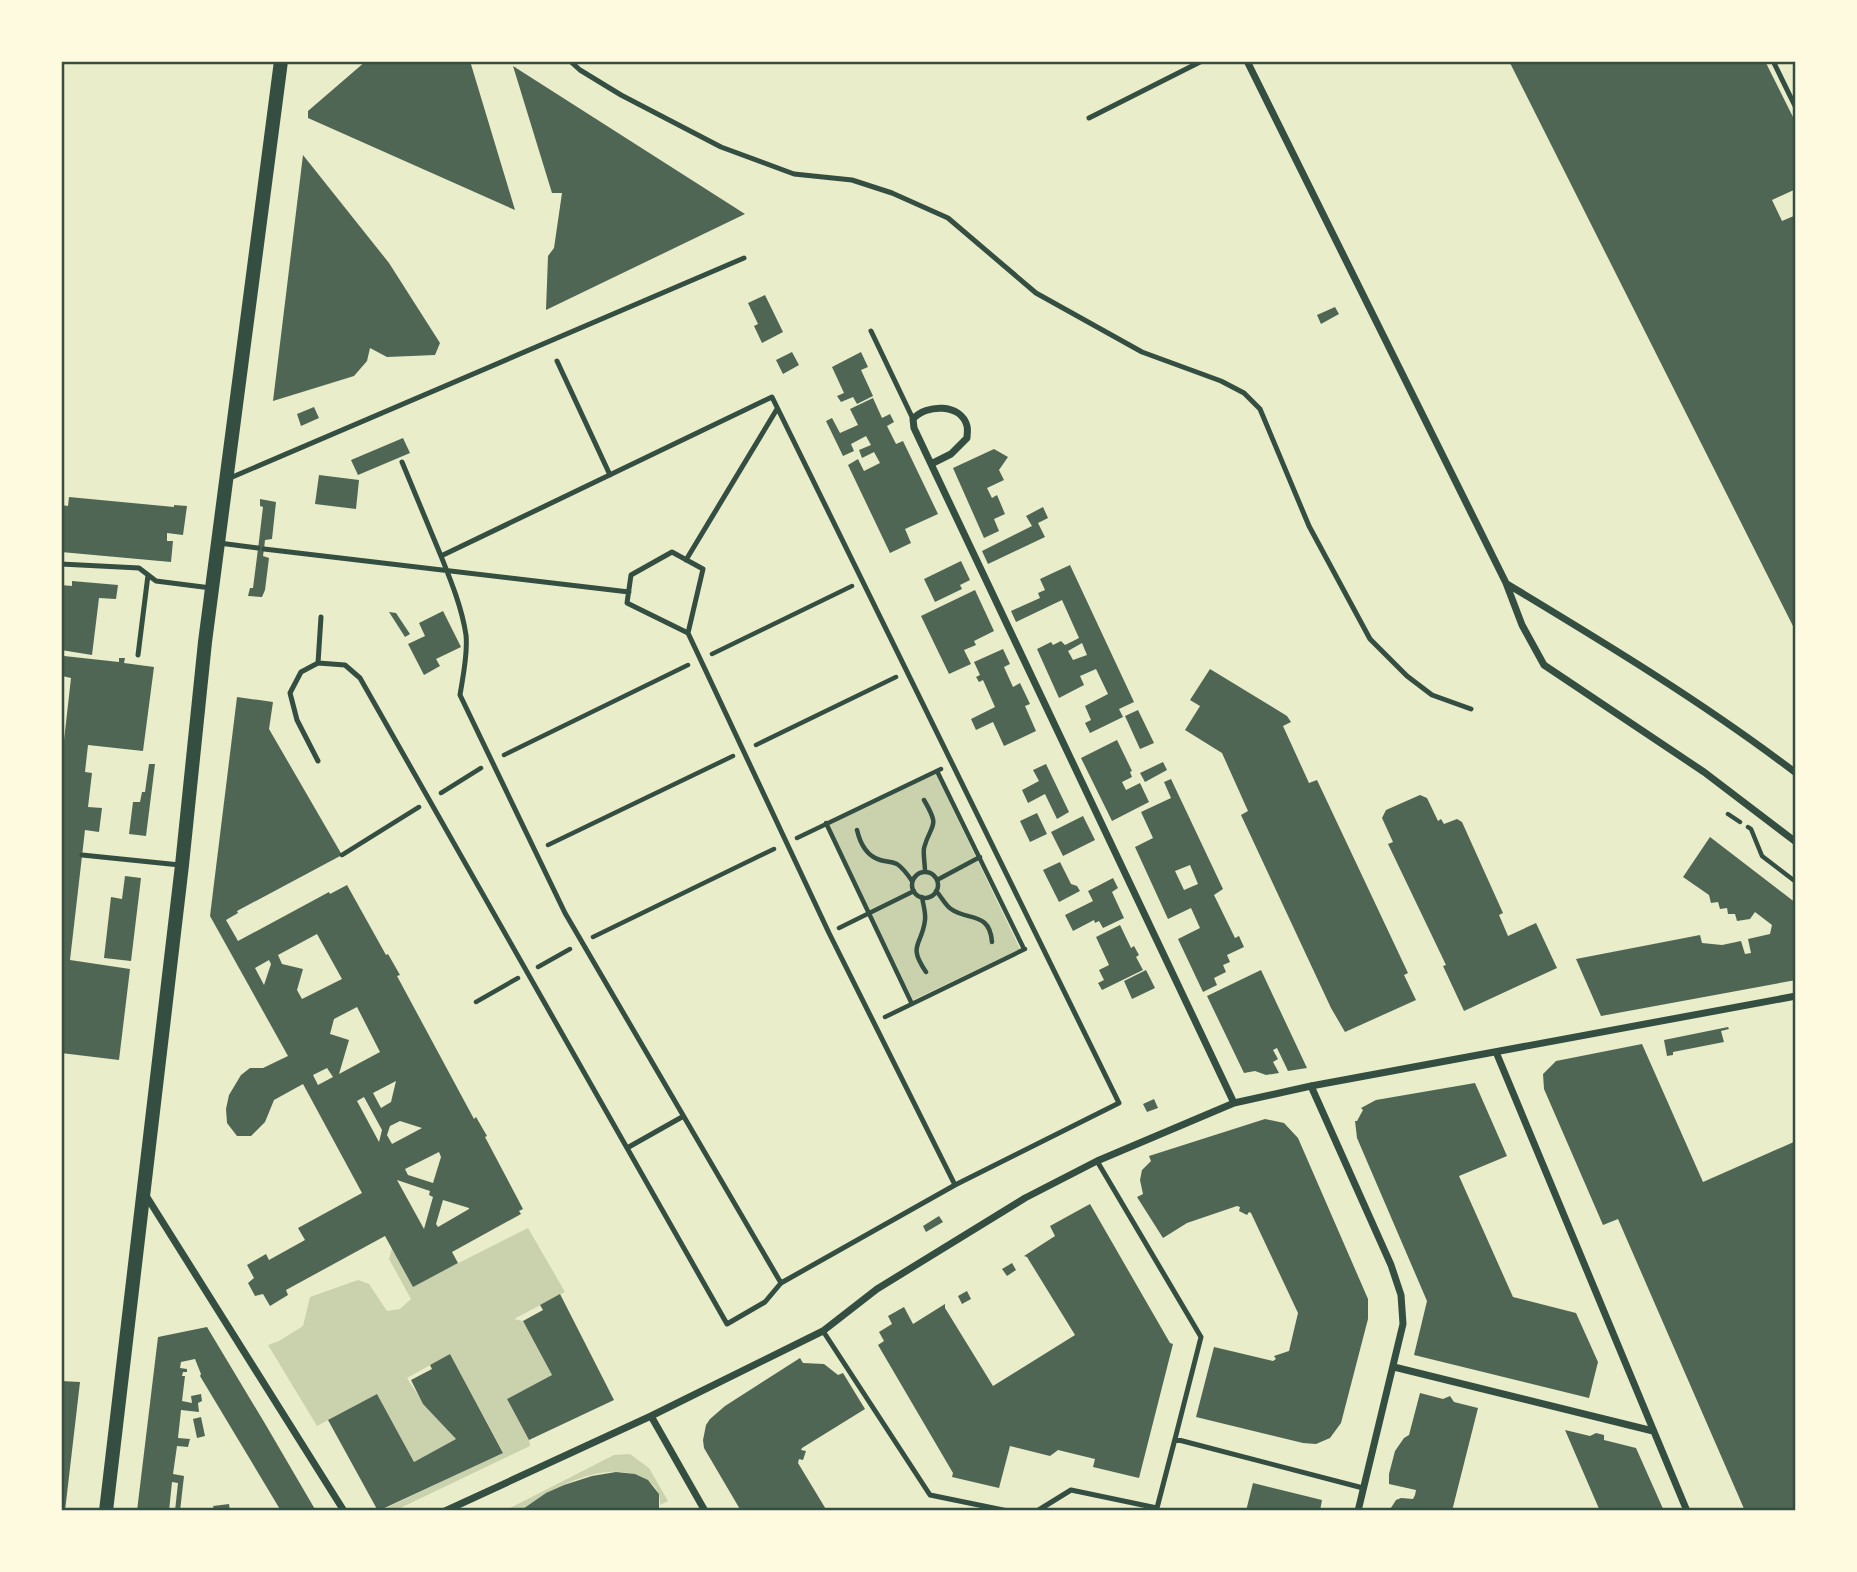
<svg xmlns="http://www.w3.org/2000/svg" width="1857" height="1572" font-family="Quicksand,sans-serif">
<style>
.green{fill:#cad2ad}
.building{fill:#4f6655;fill-rule:evenodd}
.lines{fill:none;stroke-linecap:round;stroke-linejoin:round}
.path{stroke:#344e41;stroke-width:4.5}
.service{stroke:#344e41;stroke-width:5}
.minor{stroke:#344e41;stroke-width:7}
.secondary{stroke:#344e41;stroke-width:14}
.neatline{fill:none;stroke:#344e41;stroke-width:2.5}
</style>
<rect width="100%" height="100%" fill="#e9edc9"/>
<path class="green" d="M936 774 1020 949 913 1000 829 825Z
M528 1228 565 1292 514 1319 523 1321 552 1375 507 1399 529 1440 530 1446 394 1511H380L503 1452 450 1354 407 1378 424 1404 456 1439 414 1462 377 1394 317 1426 268 1345 279 1341 303 1326 310 1297 358 1280 369 1284 387 1311 400 1309 411 1299 389 1259 392 1248 413 1286Z
M630 1454 649 1468 668 1501 660 1505C661 1494 655 1484 645 1479 615 1462 575 1478 547 1493 538 1497 529 1507 520 1511 516 1512 509 1511 504 1511L614 1455Z"/>
<path class="building" d="M366 61H470L515 210 308 118V111Z
M1509 61H1765L1796 123V189L1772 200 1782 221 1796 215V632Z
M513 66 745 214 546 310 548 256 554 248 562 193H552Z
M303 155 389 263 440 343 435 355 387 357 370 348 367 361 354 376 273 401Z
M765 295 783 332 762 343 754 326 758 324 748 303Z
M1335 307 1339 314 1321 324 1317 315Z
M792 352 799 365 783 374 776 360Z
M861 352 868 367 861 370 873 396 857 404 853 397 841 402 837 396 844 393 832 367Z
M873 398 882 418 890 414 894 422 887 426 896 444 903 441 938 514 905 529 911 543 890 553 848 465 858 459 864 471 880 463 874 452 862 458 859 450 871 445 866 436 851 444 854 451 843 456 826 421 832 418 840 433 858 425 850 409Z
M314 407 319 418 301 426 297 414Z
M403 438 410 453 358 475 351 460Z
M994 449 1008 457 999 470 1004 480 987 488 992 498 997 495 1005 514 994 519 999 531 984 538 953 468Z
M319 475 359 480 356 509 315 504Z
M69 497 174 507V505L187 506 183 535 167 533V541H173L171 562 61 552V505L68 506Z
M260 499 276 502 272 539 265 540 264 549 263 556 269 558 265 590 262 597 248 596 250 588H253L259 541 263 507 260 506Z
M1043 507 1048 518 1038 523 1045 537 988 564 982 551 1032 526 1026 516Z
M961 561 970 580 960 585 962 589 935 602 924 579Z
M1070 565 1134 702 1119 709 1123 717 1090 733 1085 723 1091 720 1085 706 1108 694 1096 669 1080 676 1084 685 1059 698 1037 649 1051 642 1053 645 1061 641 1065 645 1079 638 1062 600 1016 622 1011 611 1040 598 1038 593 1045 590 1040 579ZM1082 643 1087 655 1073 660 1068 651Z
M72 581 118 585 116 599 99 598 92 655 61 650V585L72 586Z
M975 590 994 631 974 641 976 645 964 650 971 664 949 674 921 616Z
M443 611 461 647 436 659 440 666 424 675 408 644 425 636 419 623Z
M389 612 396 613 410 634 405 637Z
M1003 649 1010 664 1004 667 1013 687 1020 683 1030 704 1025 706 1036 731 1004 746 993 722 976 730 971 719 995 707 983 680 979 682 976 677 980 675 974 662Z
M64 656 119 662V658H125L124 663 154 667 143 751 88 745 85 772 92 773 88 807 102 808 99 832 85 830 70 960 130 969 119 1060 61 1053V767L71 678 62 676Z
M1210 669 1287 716 1291 722 1283 726 1309 783 1317 780 1408 973 1404 975 1416 1000 1345 1032 1331 1008 1241 815 1248 811 1222 753 1185 730 1200 706 1190 700Z
M237 697 273 702 269 729 342 855 237 911 238 913 226 920 238 941 329 892 330 894 347 885 386 955 388 954 400 975 397 976 474 1119 476 1117 487 1136 485 1137 523 1209 519 1211 521 1214 452 1252 458 1263 413 1287 385 1236 286 1290 288 1295 270 1306 263 1294 255 1296 248 1283 254 1278 247 1265 266 1254 269 1260 305 1240 298 1228 362 1193 303 1084 274 1100 265 1122 251 1136H237L227 1123 226 1109 229 1095 241 1075 250 1068H263L288 1056 210 916ZM317 934 342 979 302 999 297 990 303 969 282 964 278 955ZM269 960 271 964 264 985 255 968ZM357 1007 380 1052 339 1074 349 1040 330 1034 334 1019ZM327 1068 333 1077 318 1085 313 1075ZM396 1081 391 1102 381 1108 373 1093ZM364 1097 382 1130 379 1142 357 1101ZM400 1121 422 1128 392 1144 387 1135 390 1126ZM439 1152 441 1157 433 1183 408 1175 405 1169ZM397 1180 430 1191 429 1195 433 1197 424 1229ZM443 1200 469 1208V1209L438 1227 436 1224Z
M1138 710 1154 743 1140 749 1125 716Z
M1117 740 1132 771 1130 772 1132 777 1122 782 1126 790 1140 783 1149 802 1112 821 1081 758Z
M1163 762 1167 770 1145 782 1140 773Z
M149 764H155L146 836 129 834 133 802H140L142 792H145Z
M1046 764 1069 812 1057 819 1045 794 1028 803 1022 790 1039 781 1033 770Z
M1171 779 1223 889 1214 895 1235 938 1239 936 1244 947 1227 955 1230 962 1223 965 1226 972 1214 978 1217 985 1203 992 1178 939 1200 928 1191 908 1168 919 1135 847 1153 838 1141 812 1171 798 1164 782ZM1190 865 1198 884 1184 890 1175 871Z
M1420 795 1427 798 1438 821 1441 819 1444 824 1457 819 1462 822 1503 913 1499 915 1508 936 1536 923 1557 968 1464 1011 1443 966 1446 965 1388 844 1393 842 1382 818 1386 810Z
M1037 813 1047 834 1030 842 1020 821Z
M1083 816 1095 840 1063 856 1051 832Z
M1710 837 1796 903V980L1601 1016 1576 959 1700 935 1702 943 1722 945 1741 941 1745 954 1751 953 1748 939 1770 934 1772 925 1755 912 1750 919 1737 921 1735 914H1728L1727 908 1720 909 1718 902 1711 903 1709 895 1683 877Z
M1060 862 1071 884 1077 886 1080 891 1059 902 1043 870Z
M125 876 141 878 131 961 104 958 111 897 122 899Z
M1113 878 1118 888 1112 892 1124 918 1103 928 1099 921 1095 923 1094 920 1073 931 1065 915 1093 901 1088 891Z
M1120 925 1131 948 1134 946 1139 955 1136 957 1143 970 1102 990 1098 983 1104 980 1099 970 1109 965 1096 937Z
M1146 970 1155 988 1132 999 1124 981Z
M1261 970 1307 1068 1288 1071 1277 1048 1273 1050 1278 1059 1273 1062 1279 1073 1266 1075 1255 1071 1244 1073 1207 996Z
M1728 1027 1729 1029 1721 1031 1724 1042 1673 1052V1055L1667 1056 1664 1040Z
M1642 1044 1703 1182 1796 1141V1511H1745L1618 1219 1603 1225 1544 1089 1543 1074 1556 1061Z
M1475 1083 1507 1156 1459 1176 1513 1297 1576 1313 1598 1362 1589 1398 1414 1355 1427 1301 1357 1138 1355 1121H1357L1363 1110 1361 1108 1376 1100Z
M1154 1099 1158 1108 1147 1112 1143 1104Z
M1265 1119 1284 1123 1298 1138 1368 1299V1319L1341 1423 1330 1438 1316 1444 1303 1443 1196 1417 1214 1347 1273 1361 1276 1359 1274 1356 1289 1351 1298 1313 1251 1213 1249 1212 1247 1215 1239 1211 1240 1207 1237 1206 1187 1223 1163 1238 1137 1197 1143 1194 1140 1180 1142 1170 1151 1161 1149 1156Z
M1090 1204 1170 1343 1173 1344 1139 1478 1093 1467 1095 1459 1058 1450 1050 1456 1010 1446 999 1488 952 1477 953 1473 878 1345 884 1341 879 1332 892 1324 888 1316 904 1307 913 1324 945 1304V1308L993 1386 1075 1335 1027 1257 1024 1256 1055 1236 1050 1226Z
M939 1216 943 1222 926 1232 923 1226Z
M1012 1263 1016 1270 1007 1276 1002 1269Z
M967 1291 971 1299 962 1304 958 1296Z
M560 1294 614 1400 529 1440 507 1399 552 1375 523 1321 543 1310 540 1305Z
M207 1327 267 1427 316 1511H281L200 1376 201 1374 195 1359 181 1362 180 1368 187 1369V1372H183L182 1376H185L182 1401 192 1403 191 1396 201 1394 202 1401 198 1403 199 1412 181 1410 178 1438 190 1439 188 1447 177 1446 173 1474 184 1476 180 1511H175L178 1483 172 1482 169 1511H137L158 1337Z
M450 1354 503 1453 378 1511 328 1420 377 1394 414 1462 456 1439 423 1404 411 1380 432 1369 430 1365Z
M800 1358 803 1363 824 1364 838 1375 843 1373 865 1409 802 1448 801 1450 806 1451 803 1460 799 1459 798 1463 827 1511H741L704 1448 703 1440 706 1425 710 1419 725 1406Z
M61 1381 80 1382 65 1511H61Z
M1420 1393 1443 1399 1450 1396 1454 1402 1478 1408 1452 1511H1389L1396 1500 1401 1498 1413 1499 1415 1495 1416 1490 1389 1484V1474L1395 1451 1404 1438 1409 1435Z
M201 1417 205 1436 197 1438 193 1419Z
M1565 1430 1590 1436 1596 1433 1604 1435V1440L1636 1448 1664 1511H1600Z
M616 1472 635 1474 648 1480 659 1494V1511H520L546 1493 564 1485 592 1476Z
M1253 1483 1322 1500 1320 1511H1246Z
M229 1504 230 1511H214L213 1506Z"/>
<g class="lines">
<path class="path" d="M712 654 852 586
M756 745 896 677
M504 755 688 665
M937 771 1024 949
M441 793 481 768
M924 800C941 829 931 822 924 848 923 855 925 864 925 871
M1728 814 1740 822
M826 823 912 1004
M1748 827 1751 829 1762 856 1796 882
M857 830C860 843 867 856 880 860 886 862 891 861 897 864 903 868 908 875 912 881
M797 838 941 769
M548 845 733 756
M342 855 419 807
M912 885a13 13 0 1 1 26 0a13 13 0 1 1-26 0Z
M937 880 980 857
M936 891C941 896 945 905 951 909 967 921 990 911 992 942
M922 897C923 904 926 913 925 920 922 946 907 944 926 972
M839 928 914 891
M593 937 774 849
M538 967 570 949
M476 1002 518 978
M885 1017 1025 949"/>
<path class="service" d="M570 61 580 70 621 95 721 147 794 174 852 180 892 193 948 218 1036 293 1142 352 1221 381 1244 393 1260 409 1309 526 1370 639 1407 676 1432 695 1471 709
M1773 61 1796 108
M1089 118 1202 61
M871 331 913 419
M557 361 610 475
M402 462 441 556 772 397 1119 1103 955 1185 829 933 688 633 703 569 672 552 631 575 627 603 688 633
M230 478 744 258
M219 543 258 548
M264 549 629 592
M441 556C451 581 462 608 466 635 468 654 463 676 460 695L565 913 781 1283 955 1185
M686 560 777 409
M61 564 139 568 156 581 211 588
M138 655 148 575
M318 663 321 617
M318 761 297 720 290 693 301 672 318 663 345 665 360 678 727 1324 765 1302 781 1283
M82 855 180 865
M627 1148 682 1117
M1097 1161 1201 1337 1175 1439
M823 1331 930 1495 1008 1511
M1037 1511 1071 1490 1157 1508 1175 1439 1363 1488"/>
<path class="minor" d="M1247 61 1506 583 1522 625 1544 665 1704 772 1796 842
M931 464 951 454 967 438C967 434 968 430 967 426 961 403 926 404 913 419L914 428 931 464 1234 1103
M1507 584C1605 643 1704 703 1796 773
M1496 1052 1687 1511
M1311 1086 1391 1265 1401 1295 1403 1324 1358 1511
M145 1194 344 1511
M1394 1367 1653 1431
M651 1416 705 1511
M445 1511 651 1416 823 1331 877 1289 1025 1198 1097 1161 1234 1103 1311 1086 1796 996"/>
<path class="secondary" d="M106 1511 182 865 205 642 281 61"/>
</g>
<rect width="1857" height="1572" fill="none" stroke="#fefae0" stroke-width="126"/>
<rect x="63" y="63" width="1731" height="1446" class="neatline"/>
</svg>
